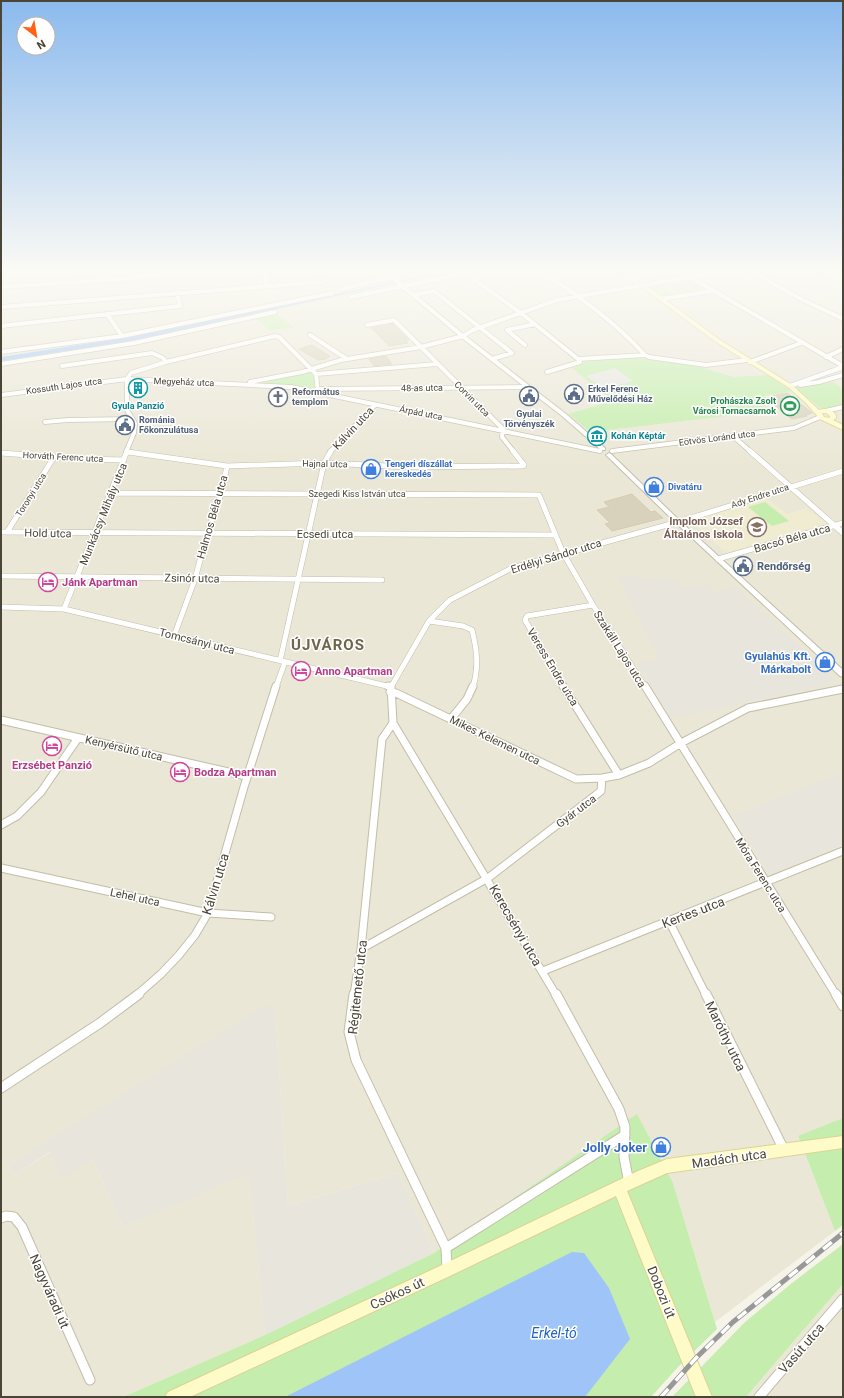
<svg xmlns="http://www.w3.org/2000/svg" width="844" height="1398" font-family="Roboto,sans-serif">
<style>
.residential{fill:#eae7d6}
.industrial{fill:#e8e5dd}
.education{fill:#f0ecd1}
.green{fill:#c5edad}
.parking{fill:#e6e5e0}
.water{fill:#9fc4f8}
.lines{fill:none;stroke-linecap:round;stroke-linejoin:round}
.canal{fill:#9fc4f8;fill-rule:evenodd}
.building{fill:#d8d2bc;stroke:#d4ccaf}
.minor-far3-casing{stroke:#c2bea9;stroke-width:5.5}
.minor-far2-casing{stroke:#c2bea9;stroke-width:6}
.minor-far1-casing{stroke:#c2bea9;stroke-width:9}
.minor-casing{stroke:#c2bea9;stroke-width:11}
.tertiary-casing{stroke:#c2bea9;stroke-width:2}
.secondary-casing{stroke:#dad494;stroke-width:2}
.minor-far3{stroke:#fff;stroke-width:4}
.minor-far2{stroke:#fff;stroke-width:5}
.minor-far1{stroke:#fff;stroke-width:7}
.minor{stroke:#fff;stroke-width:9}
.tertiary{fill:#fff;fill-rule:evenodd}
.secondary{fill:#fffbc9;fill-rule:evenodd}
.rail-casing{stroke:#989898;stroke-width:5}
.rail{stroke:#fff;stroke-width:3.5;stroke-dasharray:11;stroke-linecap:butt}
.labels{text-anchor:middle;stroke-width:3;stroke-linejoin:round;paint-order:stroke}
.far-street-label{font-size:9px;fill:#4a4536;stroke:#fff}
.far-service-label{font-size:9px;font-weight:bold;fill:#4e5e75;stroke:#fff;text-anchor:start}
.far-worship-label{font-size:9px;font-weight:bold;fill:#5b616d;stroke:#fff;text-anchor:start}
.far-leisure-label{font-size:9px;font-weight:bold;fill:#27864d;stroke:#fff;text-anchor:end}
.far-culture-label{font-size:9px;font-weight:bold;fill:#0d838f;stroke:#fff}
.far-shop-label{font-size:9px;font-weight:bold;fill:#366cbe;stroke:#fff;text-anchor:start}
.street-label{font-size:11px;fill:#4a4536;stroke:#fff}
.education-label{font-size:11px;font-weight:bold;fill:#785e54;stroke:#fff;text-anchor:end}
.service-label{font-size:11px;font-weight:bold;fill:#4e5e75;stroke:#fff;text-anchor:start}
.hotel-label{font-size:11px;font-weight:bold;fill:#b23c85;stroke:#fff;text-anchor:start}
.shop-label{font-size:11px;font-weight:bold;fill:#366cbe;stroke:#fff;text-anchor:end}
.near-street-label{font-size:13px;fill:#4a4536;stroke:#fff}
.near-shop-label{font-size:13px;font-weight:bold;fill:#366cbe;stroke:#fff;text-anchor:end}
.near-water-label{font-size:14px;font-style:italic;fill:#2363c1;stroke:#fff}
.district-label{font-size:15px;font-weight:bold;letter-spacing:1px;fill:#6e664c;stroke:#fff}
</style>
<rect width="100%" height="100%" fill="#f6f4e8"/>
<path class="residential" d="M1 273H843V1118L798 1137 835 1231 715 1322 673 1183 637 1115 434 1253 398 1173 288 1206 275 1006 9 1165 14 1175 52 1151 61 1178 93 1160 123 1227 249 1172 265 1335 123 1397H1Z
M843 1284V1397H746Z"/>
<path class="industrial" d="M617 574 643 578 645 580 676 578 683 589 710 585 715 593 735 587 835 680 823 686 671 718 637 663 660 660Z
M841 773 843 776V844L770 874 733 816Z
M275 1006 288 1206 398 1173 434 1253 265 1335 249 1173 123 1227 93 1160 61 1179 51 1151 14 1175 9 1165 263 1007Z"/>
<path class="education" d="M767 498 787 514 806 508 826 524 726 553 712 540H710L690 520Z"/>
<path class="green" d="M693 279 713 291 695 294 677 284V282Z
M662 284 677 296 663 298 648 286Z
M275 312 294 328C285 327 278 330 270 331L254 317Z
M642 357 700 367 734 377 767 375 792 391 764 396 766 398 757 399 769 411 591 432 568 414 612 401 572 368 592 359Z
M310 370 315 379 313 391 263 383 262 381Z
M833 382 843 389V408L823 410 794 387Z
M765 502 789 521 772 526 748 507Z
M637 1114 673 1183 717 1329 678 1367 651 1397H123L265 1335 434 1253Z
M843 1118V1225L835 1231 798 1136Z
M843 1244V1284L746 1397H672L744 1323 792 1283Z"/>
<path class="parking" d="M413 315 419 320 413 322 418 323 423 329 411 331 399 317Z
M835 363 843 368V377L790 385 782 381Z
M615 368 633 381 604 389 586 376Z"/>
<path class="water" d="M572 1252 584 1253 609 1288 630 1339 585 1397H285Z"/>
<g class="lines">
<path class="canal" d="M436 273H443L130 341 1 361V357L130 337Z"/>
</g>
<path class="building" d="M677 284 689 291 678 293 668 286Z
M393 324 409 340H405L408 343 389 346 371 328Z
M312 345 330 356 326 359 318 360 299 349Z
M386 356 392 364 374 366 369 359Z
M137 383H146L141 393 133 394Z
M787 393 812 413 805 415 807 416 792 419 767 399 774 398 771 396Z
M632 494 651 512 655 511 663 518 612 531 605 524 610 523 597 510 609 507 604 502Z"/>
<g class="lines">
<g class="minor-far3-casing">
<path id="minor-far3" d="M116 273 149 274
M266 273V286
M465 273 521 313 578 359
M543 273C580 297 615 322 645 355
M754 273 801 299 843 319
M824 273 843 282
M162 274 205 273
M690 277 843 366
M1 287 127 279 166 274
M341 289 391 277
M414 295 434 291 512 353 492 359
M351 297 467 273
M661 299 713 291
M1 307 323 282
M107 314 122 336
M367 325 394 320 503 429 502 437 514 452
M1 326 180 306 177 292
M310 335 347 359
M525 345 507 330 535 324
M1 352 122 336 332 293
M826 357 843 349
M750 362 801 343
M1 364 134 343 275 312
M62 366 152 353 163 358 166 362
M547 372 580 362 578 359 645 355 649 357 706 365 747 360
M316 374 437 364
M127 379 131 373 166 362 275 336 279 337 316 374 318 393
M250 382 302 372 341 360 421 347 463 336 473 330 557 300 713 273
M800 385 819 382 843 375
M790 386 843 367
M317 389 527 387
M1 395 127 379 291 387 600 451
M826 411 843 407
M45 422 68 420 132 419
M733 436 751 452
M612 451 794 428 820 417
M126 452 134 433 135 423 127 410V379
M128 452H131
M330 452 375 405"/>
</g>
<g class="minor-far2-casing">
<path id="minor-far2" d="M750 451 843 533
M128 452 227 466 324 463 410 467 523 466 524 465 513 451
M1 453 81 459 124 460
M111 493 539 495 563 553 593 605 645 687
M1 532 555 535
M7 532 54 457
M718 559 843 523
M1 576 382 580
M1 607 64 609 391 687
M64 609 127 451
M429 621 463 626 472 630C477 650 479 667 473 687
M174 636 195 579 207 534 221 494 227 466
M280 661 324 463 331 451
M276 687 285 662
M391 687 429 621 450 600 512 568 678 522 843 471
M564 687 525 620 527 616 593 605"/>
</g>
<g class="minor-far1-casing">
<path id="minor-far1" d="M388 686 391 687
M563 686 619 775
M645 686 836 995
M390 692 396 693 576 779 602 778 619 775 649 763 681 743 748 708 843 689
M451 719 467 699 473 686
M1 720 246 776
M393 723 556 995
M1 825 17 816 41 792 78 738
M1 868 208 913 271 917
M669 921 706 995
M361 949 488 878 601 791 602 778
M543 971 843 851
M137 995 161 974 179 955 195 935 208 913 244 787 276 686
M354 995 361 949 382 739 393 723 391 686"/>
</g>
<g class="minor-casing">
<path id="minor" d="M354 994 349 1032 356 1060 446 1248 447 1269
M556 994 619 1109 625 1127 624 1157 629 1183
M706 994 784 1150
M836 994 843 1006
M1 1088 100 1023 139 994
M1 1218 6 1216 14 1217 22 1227 90 1380
M446 1248 625 1135
M759 1397 843 1299"/>
</g>
<g class="tertiary-casing">
<path id="tertiary" d="M381 273H386L396 278 467 337 566 414 605 448V450H601L562 416 463 339 392 280Z
M609 453 611 454 680 521 843 670V677L840 676 676 523 607 456 606 455Z"/>
</g>
<g class="secondary-casing">
<path id="secondary" d="M619 273H624L647 286 720 340 792 385 819 410C825 408 831 409 836 415V418L833 420 843 425V430L820 419 805 402 788 387 716 342 643 288ZM822 413H826L830 416V418L824 417Z
M843 1136V1148L667 1173 627 1191 712 1397H696L616 1196 452 1275 190 1397H165L168 1392 442 1265 638 1171 667 1159Z"/>
</g>
<use href="#minor-far3" class="minor-far3"/>
<use href="#minor-far2" class="minor-far2"/>
<use href="#minor-far1" class="minor-far1"/>
<use href="#minor" class="minor"/>
<use href="#tertiary" class="tertiary"/>
<use href="#secondary" class="secondary"/>
<g class="rail-casing">
<path id="rail" d="M661 1397 697 1357 733 1322 843 1233"/>
</g>
<use href="#rail" class="rail"/>
</g>
<linearGradient id="sky" x2="0" y2="1"><stop stop-color="#8bbaee"/><stop offset="0.58" stop-color="#fbfaf5"/><stop offset="1" stop-color="#fbfaf5" stop-opacity="0"/></linearGradient>
<rect width="844" height="468" fill="url(#sky)"/>
<defs>
<g id="building-ring" transform="scale(1)"><circle r="9.5" fill="#fff" stroke="#0f9aa8" stroke-width="1.5"/><path d="M-4-6H4V6H1V3H-1V6H-4ZM-2.5-4.3h1.7v1.8h-1.7ZM.8-4.3h1.7v1.8H.8ZM-2.5-1h1.7V.8h-1.7ZM.8-1h1.7V.8H.8Z" fill="#0f9aa8"/></g>
<g id="civic-ring" transform="scale(1)"><circle r="9.5" fill="#fff" stroke="#5c6f8a" stroke-width="1.5"/><path d="M-.6-6.5H3V-4.5H.6V-3L4-1V1h2V6H-6V1h2V-1L-.6-3ZM-1.2 2.5V6h2.4V2.5Z" fill="#5c6f8a"/></g>
<g id="church-ring" transform="scale(1)"><circle r="9.5" fill="#fff" stroke="#6b7280" stroke-width="1.5"/><path d="M-1.2-6h2.4v3.5h3.3v2.4h-3.3V6h-2.4V-.1h-3.3v-2.4h3.3Z" fill="#6b7280"/></g>
<g id="stadium-ring" transform="scale(1)"><circle r="9.5" fill="#fff" stroke="#2e9e5b" stroke-width="1.5"/><path d="M0-5a6.5 5 0 1 0 0 10a6.5 5 0 1 0 0-10ZM-3.5-1.8h7v3.6h-7Z" fill="#2e9e5b"/></g>
<g id="museum-ring" transform="scale(1)"><circle r="9.5" fill="#fff" stroke="#0f9aa8" stroke-width="1.5"/><path d="M0-6L6-3V-2H-6V-3ZM-5-1h2V3h-2ZM-1-1h2V3h-2ZM3-1h2V3H3ZM-6 4H6V6H-6Z" fill="#0f9aa8"/></g>
<g id="shop-ring" transform="scale(1)"><circle r="9.5" fill="#fff" stroke="#3f7fe0" stroke-width="1.5"/><path d="M-5-2.5h2.3a2.7 3.5 0 0 1 5.4 0H5L5.5 6h-11ZM-1.5-2.5h3a1.5 2.3 0 0 0-3 0Z" fill="#3f7fe0"/></g>
<g id="school-ring" transform="scale(1)"><circle r="9.5" fill="#fff" stroke="#8d6e63" stroke-width="1.5"/><path d="M0-5L7-2L0 1L-7-2ZM-4 1L0 2.5L4 1V4Q0 6-4 4Z" fill="#8d6e63"/></g>
<g id="hotel-ring" transform="scale(1)"><circle r="9.5" fill="#fff" stroke="#d1479c" stroke-width="1.5"/><path d="M-6-4.5h1.5V1H6V5H4.5V3h-9V5H-6ZM-4 0a1.8 1.8 0 1 1 3.6 0ZM.5 0V-2.5h3Q6-2.5 6 0Z" fill="#d1479c"/></g>
</defs>
<g fill-rule="evenodd">
<use href="#building-ring" x="138" y="388"/>
<use href="#civic-ring" x="574" y="394"/>
<use href="#civic-ring" x="529" y="396"/>
<use href="#church-ring" x="278" y="397"/>
<use href="#stadium-ring" x="790" y="406"/>
<use href="#civic-ring" x="125" y="425"/>
<use href="#museum-ring" x="597" y="436"/>
<use href="#shop-ring" x="371" y="469"/>
<use href="#shop-ring" x="654" y="487"/>
<use href="#school-ring" x="757" y="527"/>
<use href="#civic-ring" x="743" y="566"/>
<use href="#hotel-ring" x="48" y="582"/>
<use href="#shop-ring" x="825" y="662"/>
<use href="#hotel-ring" x="301" y="671"/>
<use href="#hotel-ring" x="52" y="746"/>
<use href="#hotel-ring" x="180" y="772"/>
<use href="#shop-ring" x="661" y="1147"/>
</g>
<g class="labels">
<g class="far-street-label">
<text transform="translate(184 382) rotate(2)" y="3">Megyeház utca</text>
<text transform="translate(64 386) rotate(-8)" y="3">Kossuth Lajos utca</text>
<text transform="translate(422 388) rotate(-1)" y="3">48-as utca</text>
<text transform="translate(472 399) rotate(45)" y="3">Corvin utca</text>
<text transform="translate(421 413) rotate(11)" y="3">Árpád utca</text>
<text transform="translate(717 438) rotate(-7)" y="3">Eötvös Loránd utca</text>
<text transform="translate(63 457) rotate(3)" y="3">Horváth Ferenc utca</text>
<text transform="translate(325 464) rotate(1)" y="3">Hajnal utca</text>
<text x="357" y="497">Szegedi Kiss István utca</text>
<text transform="translate(31 495) rotate(-58)" y="3">Toronyi utca</text>
<text transform="translate(760 496) rotate(-18)" y="3">Ady Endre utca</text>
</g>
<g class="far-service-label">
<text x="588" y="392">Erkel Ferenc<tspan x="588" dy="10">Művelődési Ház</tspan></text>
<text x="529" y="417" text-anchor="middle">Gyulai<tspan x="529" dy="10">Törvényszék</tspan></text>
<text x="139" y="423">Románia<tspan x="139" dy="10">Főkonzulátusa</tspan></text>
</g>
<g class="far-worship-label">
<text x="292" y="395">Református<tspan x="292" dy="10">templom</tspan></text>
</g>
<g class="far-leisure-label">
<text x="776" y="404">Prohászka Zsolt<tspan x="776" dy="10">Városi Tornacsarnok</tspan></text>
</g>
<g class="far-culture-label">
<text x="138" y="409">Gyula Panzió</text>
<text x="611" y="439" text-anchor="start">Kohán Képtár</text>
</g>
<g class="far-shop-label">
<text x="385" y="467">Tengeri díszállat<tspan x="385" dy="10">kereskedés</tspan></text>
<text x="668" y="490">Divatáru</text>
</g>
<g class="street-label">
<text transform="translate(353 428) rotate(-47)" y="4">Kálvin utca</text>
<text transform="translate(103 514) rotate(-68)" y="4">Munkácsy Mihály utca</text>
<text transform="translate(212 517) rotate(-74)" y="4">Halmos Béla utca</text>
<text transform="translate(48 533) rotate(1)" y="4">Hold utca</text>
<text x="325" y="538">Ecsedi utca</text>
<text transform="translate(792 538) rotate(-16)" y="4">Bacsó Béla utca</text>
<text transform="translate(556 556) rotate(-17)" y="4">Erdélyi Sándor utca</text>
<text transform="translate(192 578) rotate(1)" y="4">Zsinór utca</text>
<text transform="translate(197 641) rotate(14)" y="4">Tomcsányi utca</text>
<text transform="translate(620 649) rotate(58)" y="4">Szakáll Lajos utca</text>
<text transform="translate(553 667) rotate(59)" y="4">Veress Endre utca</text>
<text transform="translate(495 740) rotate(26)" y="4">Mikes Kelemen utca</text>
<text transform="translate(124 748) rotate(13)" y="4">Kenyérsütő utca</text>
<text transform="translate(576 811) rotate(-37)" y="4">Gyár utca</text>
<text transform="translate(761 875) rotate(58)" y="4">Móra Ferenc utca</text>
<text transform="translate(135 897) rotate(12)" y="4">Lehel utca</text>
</g>
<g class="education-label">
<text x="743" y="525">Implom József<tspan x="743" dy="13">Általános Iskola</tspan></text>
</g>
<g class="service-label">
<text x="757" y="570">Rendőrség</text>
</g>
<g class="hotel-label">
<text x="62" y="586">Jánk Apartman</text>
<text x="315" y="675">Anno Apartman</text>
<text x="52" y="769" text-anchor="middle">Erzsébet Panzió</text>
<text x="194" y="776">Bodza Apartman</text>
</g>
<g class="shop-label">
<text x="811" y="660">Gyulahús Kft.<tspan x="811" dy="13">Márkabolt</tspan></text>
</g>
<g class="near-street-label">
<text transform="translate(215 884) rotate(-73)" y="5">Kálvin utca</text>
<text transform="translate(693 912) rotate(-21)" y="5">Kertes utca</text>
<text transform="translate(516 925) rotate(60)" y="5">Kerecsényi utca</text>
<text transform="translate(357 987) rotate(-84)" y="5">Régitemető utca</text>
<text transform="translate(726 1036) rotate(64)" y="5">Maróthy utca</text>
<text transform="translate(729 1158) rotate(-8)" y="5">Madách utca</text>
<text transform="translate(50 1291) rotate(66)" y="5">Nagyváradi út</text>
<text transform="translate(662 1292) rotate(68)" y="5">Dobozi út</text>
<text transform="translate(397 1293) rotate(-25)" y="5">Csókos út</text>
<text transform="translate(801 1348) rotate(-49)" y="5">Vasút utca</text>
</g>
<g class="near-shop-label">
<text x="647" y="1152">Jolly Joker</text>
</g>
<g class="near-water-label">
<text x="554" y="1338">Erkel-tó</text>
</g>
<g class="district-label">
<text x="328" y="650">ÚJVÁROS</text>
</g>
</g>
<rect width="844" height="1398" fill="none" stroke="#4a4536" stroke-width="4"/>
<g transform="translate(36 36) rotate(149)"><circle r="19" fill="#ffffff" stroke="#b7b5af"/>
<path d="M0-3L7 15L0 10L-7 15Z" fill="#ff6116"/>
<text y="-6" font-size="11" font-weight="bold" text-anchor="middle" fill="#4a4536">N</text>
</g>
</svg>
